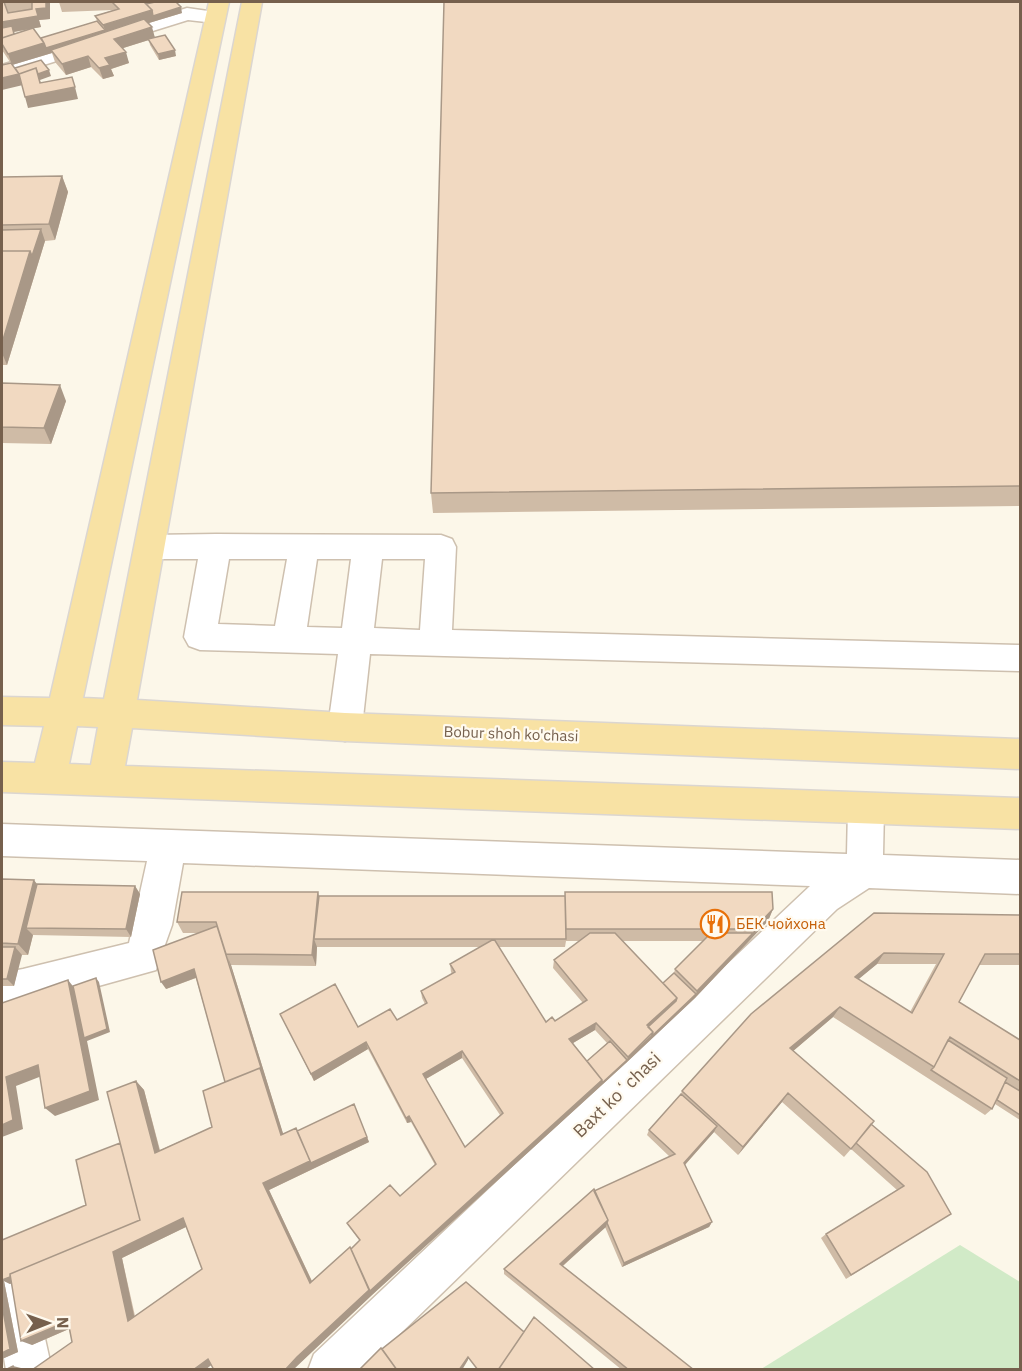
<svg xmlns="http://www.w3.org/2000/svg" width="1022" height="1371" font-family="'IBM Plex Sans',sans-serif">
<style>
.green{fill:#d1eac7}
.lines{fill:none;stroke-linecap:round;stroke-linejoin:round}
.minor-casing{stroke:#cec0af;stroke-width:3}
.major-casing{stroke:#dbd6d1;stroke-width:3}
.minor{fill:#fff;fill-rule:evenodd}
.major{fill:#f8e2a4;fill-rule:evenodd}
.wall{fill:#cfbba6;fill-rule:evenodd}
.shaded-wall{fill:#a99887}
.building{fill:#f1d9c1;stroke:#a99887;stroke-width:1.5;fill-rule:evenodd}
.labels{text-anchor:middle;stroke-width:4.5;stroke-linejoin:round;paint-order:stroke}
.street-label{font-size:15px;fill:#76604d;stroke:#fffaef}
.food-label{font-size:15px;fill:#c56008;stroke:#fffaef;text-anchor:start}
.near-street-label{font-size:18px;fill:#76604d;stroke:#fffaef}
</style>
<rect width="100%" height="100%" fill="#fcf7e9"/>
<path class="green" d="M960 1245 1020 1282V1369H761Z"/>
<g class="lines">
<g class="minor-casing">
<path id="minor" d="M187 8 222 13 225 17 222 21 215 23 188 20 2 78V65Z
M216 534 441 535 452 539 456 547 452 630 1020 645V671L370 654 362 727 357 737 345 741 333 737 328 727 338 654 200 650 189 646 184 637 198 559H151L140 555 136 547 140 539 151 535ZM229 559H287L275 626 218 624ZM317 559H351L342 628 307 627ZM382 559H425L420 630 374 628Z
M866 793 878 798 884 809 883 855 1020 860V894L869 888 837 909 363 1370H308L314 1354 810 886 183 863 172 925 156 970 23 1007 2 1009V973L23 969 129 943 147 861 2 856V824L847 854 848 809 854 798Z
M14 1276 30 1282 36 1298 52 1370H6L2 1346V1281Z"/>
</g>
<g class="major-casing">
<path id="major" d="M209 2H229L83 698 104 699 242 2H262L137 700 345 713 1020 739V769L345 741 132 728 125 766 1020 798V829L2 792V762L35 763 44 726 2 725V697L50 698ZM77 726 98 727 91 765 69 764Z"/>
</g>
<use href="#minor" class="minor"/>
<use href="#major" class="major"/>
</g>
<path class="wall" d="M2 2H50V19L39 20 41 27 14 32 15 34 41 38 97 21 95 16 113 10 62 12 59 2H144L146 4 182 13 149 23 155 38 176 56 159 60 150 45 149 40 123 48 129 63 111 69 114 76 103 79 91 67 66 75 55 62 52 53 12 65 2 50Z
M1020 2V506L433 513 431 493Z
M62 176 68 192 55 240 45 241 7 365H2V177Z
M2 383 66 401 51 444 2 443Z
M2 879 37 884 135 886 140 894 131 937 33 935 28 955H21L14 986H2Z
M319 896 773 909 768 921 695 998 626 1063 372 1295 302 1361 211 1365 205 1370H32L72 1342 69 1329 32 1345 11 1283 10 1284 4 1281 18 1352 2 1359 3 1240 86 1205 120 1143 136 1081 144 1090 160 1150 212 1127 225 1082 196 978 166 989 197 933H183L177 922ZM566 941H580L554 960 553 968 583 1003 555 1021 546 1022 499 947H565ZM623 941H703L675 969 674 973 663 983ZM317 947H481L450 964 451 972 452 974 421 991 422 998 425 1004 397 1020 358 1027 280 1014 314 1081 368 1049 407 1123 411 1122 435 1165 400 1196 347 1223 360 1241 312 1281 269 1190 369 1142 367 1137 297 1131 283 1134 231 965 316 966ZM595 1030 607 1043 587 1061 573 1043ZM462 1058 500 1115 465 1147 426 1079ZM186 1227 202 1269 135 1316 122 1258Z
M874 913 1020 915V965H979L959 1002 1020 1040V1120L995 1104 992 1109 985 1115 833 1017 793 1051 871 1124 944 1218 846 1279 821 1238 826 1234 897 1190 851 1149 844 1157 782 1102 738 1155 714 1132 685 1165 712 1222 709 1227 622 1267 605 1227 563 1266 694 1370H622L504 1274V1269L594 1191 670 1157 647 1135 649 1130 681 1094 682 1091ZM877 964H936L910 1012 858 979Z"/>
<path class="shaded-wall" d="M46 2H50V19L39 20 41 27 2 34V22L10 21 36 9Z
M181 7 182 13 53 52 51 50 52 53 12 65 8 54 44 43 105 30 103 25 152 10Z
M152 27 155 38 117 50 114 39Z
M175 50 176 56 159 60 158 54Z
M126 52 129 63 111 69 114 76 103 79 99 68 105 58Z
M88 56 91 67 66 75 62 64Z
M49 70 51 76 40 80 43 93 75 87 78 99 28 108 25 97 21 79Z
M19 74 23 85 2 90V78Z
M62 176 68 192 55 240 49 224Z
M41 229 45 241 7 365 2 353V343L30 251Z
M60 385 66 401 51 444 44 428Z
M34 880 43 892 26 928 33 935 28 955 18 944Z
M135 886 140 894 131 937 126 929Z
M318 892 321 904 314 939 317 947 316 966 312 955Z
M773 909 768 921 695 998 626 1063 372 1295 293 1370H285L353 1253 602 1080 627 1060 628 1057 696 994 697 991 753 933 754 929Z
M15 947 22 955 14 986 7 979Z
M884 953 877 964 848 988 855 977Z
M228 958 231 965 286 1143 281 1135 260 1068Z
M194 969 198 977 166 989 161 982Z
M96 978 99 982 110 1032 87 1041 99 1100 55 1116 45 1108 68 980 76 990Z
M677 998 675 1005 647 1030V1025Z
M840 1007 833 1017 785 1058 790 1048Z
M596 1023 595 1030 568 1046 569 1039Z
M366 1042 368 1049 314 1081 311 1074Z
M462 1051V1058L424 1080 423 1074Z
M38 1065 47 1074 16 1086 23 1129 2 1137V1125L6 1077Z
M136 1081 144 1090 162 1160 155 1153Z
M788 1093 782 1102 738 1155 743 1147Z
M409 1116 411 1122 407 1123 406 1118Z
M717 1126 714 1132 682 1168 684 1163Z
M300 1137H367L369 1142 269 1190 315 1288 310 1283 263 1183Z
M183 1218 190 1225 122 1258 136 1325 128 1321 113 1252Z
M608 1220 606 1227 559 1269 560 1264Z
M712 1222 709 1227 622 1267 624 1263Z
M148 1226 10 1284 4 1281 18 1352 2 1359V1267Z
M68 1321 78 1325 32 1345 21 1341Z
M468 1357V1360L462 1370H459Z
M208 1359 215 1362 205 1370H193Z
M13 1366 21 1368V1370H14Z"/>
<path class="building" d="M2 2H46V8L36 9 38 16 2 22ZM4 2H32V9L8 13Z
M112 2H144L152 10 103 25 95 16 119 9Z
M155 2H176L181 7 153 16 152 10 146 4Z
M444 2H1020V486L431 493Z
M144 19 152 27 114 39 126 52 105 58 110 65 99 68 88 56 62 64 51 50Z
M97 21 105 30 46 48 44 43 41 38Z
M12 26 14 34 2 38V28Z
M33 28 44 43 8 54 2 44V38Z
M165 35 175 50 158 54 148 39Z
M41 60 49 70 38 74 36 68 19 74 15 68Z
M11 63 19 74 2 78V65Z
M36 68 40 83 72 77 75 87 25 97 19 74Z
M62 176 49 224 2 225V177Z
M41 229 32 256 30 251H2V230Z
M2 251H30L2 343Z
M2 383 60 385 44 428 2 427Z
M2 879 34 880 18 944 2 943Z
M37 884 135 886 126 929 26 928Z
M182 892H318L312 955 226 954 216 922H177Z
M565 892H772L773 909 754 929H566Z
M319 896H565L566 939H494L546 1022 552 1017 555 1021 587 1000 554 960 590 933H615L677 998 647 1025 653 1032 628 1057 596 1023 569 1039 602 1080 370 1291 351 1249 360 1240 347 1223 390 1185 400 1196 436 1164 409 1116 406 1118 366 1042 311 1074 280 1014 335 984 358 1027 390 1009 397 1020 427 1003 421 991 455 972 450 964 494 939H314ZM462 1051 503 1113 465 1147 423 1074Z
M874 913 1020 915V954H985L959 1002 1020 1040V1081L950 1037 934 1067 840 1007 790 1048 874 1121 851 1149 788 1093 743 1147 682 1091 751 1014ZM884 953 944 954 912 1013 855 977Z
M217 926 262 1071 260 1068 225 1082 194 969 161 982 153 950Z
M711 933H753L697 991 675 969Z
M2 947H15L7 979H2Z
M674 973 696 994 652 1036 653 1032 648 1027 676 1001 677 998 663 983Z
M96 978 107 1029 84 1038 73 986Z
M68 980 90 1091 45 1108 38 1065 6 1077 13 1120 2 1125V1003Z
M948 1040 1007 1078 992 1109 931 1070 934 1067Z
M610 1041 627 1060 602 1083V1080L587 1061Z
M260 1068 281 1135 296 1128 310 1161 263 1183 310 1283 350 1247 369 1290 297 1357 285 1370H214L208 1359 193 1370H32L72 1342 68 1321 21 1341 10 1274 140 1220 107 1092 136 1081 155 1153 212 1127 203 1091ZM183 1218 202 1269 128 1321 113 1252Z
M1005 1082 1020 1091V1115L997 1100Z
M681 1094 717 1126 684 1163 712 1222 624 1263 607 1223 608 1220 594 1191 675 1154 649 1130Z
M354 1104 367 1137 311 1163 297 1131Z
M871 1124 927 1172 951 1214 851 1275 826 1234 904 1186 856 1143Z
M120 1143 140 1220 10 1274V1277L2 1280V1240L86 1205 76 1160Z
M594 1189 608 1220 560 1264 694 1370H629L504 1269Z
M466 1282 524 1332 498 1370H478L468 1357 459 1370H397L382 1349Z
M2 1305 10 1349 2 1353Z
M534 1317 595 1370H498Z
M381 1348 397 1370H359Z
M13 1366 14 1370H5Z"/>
<defs>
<g id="restaurant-ring" transform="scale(1.5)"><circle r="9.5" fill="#fffaef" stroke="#e8710a" stroke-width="1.5"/><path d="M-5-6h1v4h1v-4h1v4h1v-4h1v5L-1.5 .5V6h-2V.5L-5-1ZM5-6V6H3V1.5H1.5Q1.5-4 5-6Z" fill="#e8710a"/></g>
</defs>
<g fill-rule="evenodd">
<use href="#restaurant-ring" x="715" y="924"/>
</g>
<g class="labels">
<g class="street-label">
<text transform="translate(511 734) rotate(2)" y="5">Bobur shoh ko'chasi</text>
</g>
<g class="food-label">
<text x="736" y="929">БЕК чойхона</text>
</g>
<g class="near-street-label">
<text transform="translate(617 1095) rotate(-44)" y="6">Baxt koʻchasi</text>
</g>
</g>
<rect width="1022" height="1371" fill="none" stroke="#76604d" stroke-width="6"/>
<g transform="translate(48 1323) rotate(89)" stroke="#fffaef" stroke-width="4.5" paint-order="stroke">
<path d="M0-4.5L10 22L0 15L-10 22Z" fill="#76604d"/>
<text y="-9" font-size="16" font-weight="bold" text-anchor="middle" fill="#76604d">N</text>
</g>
</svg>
